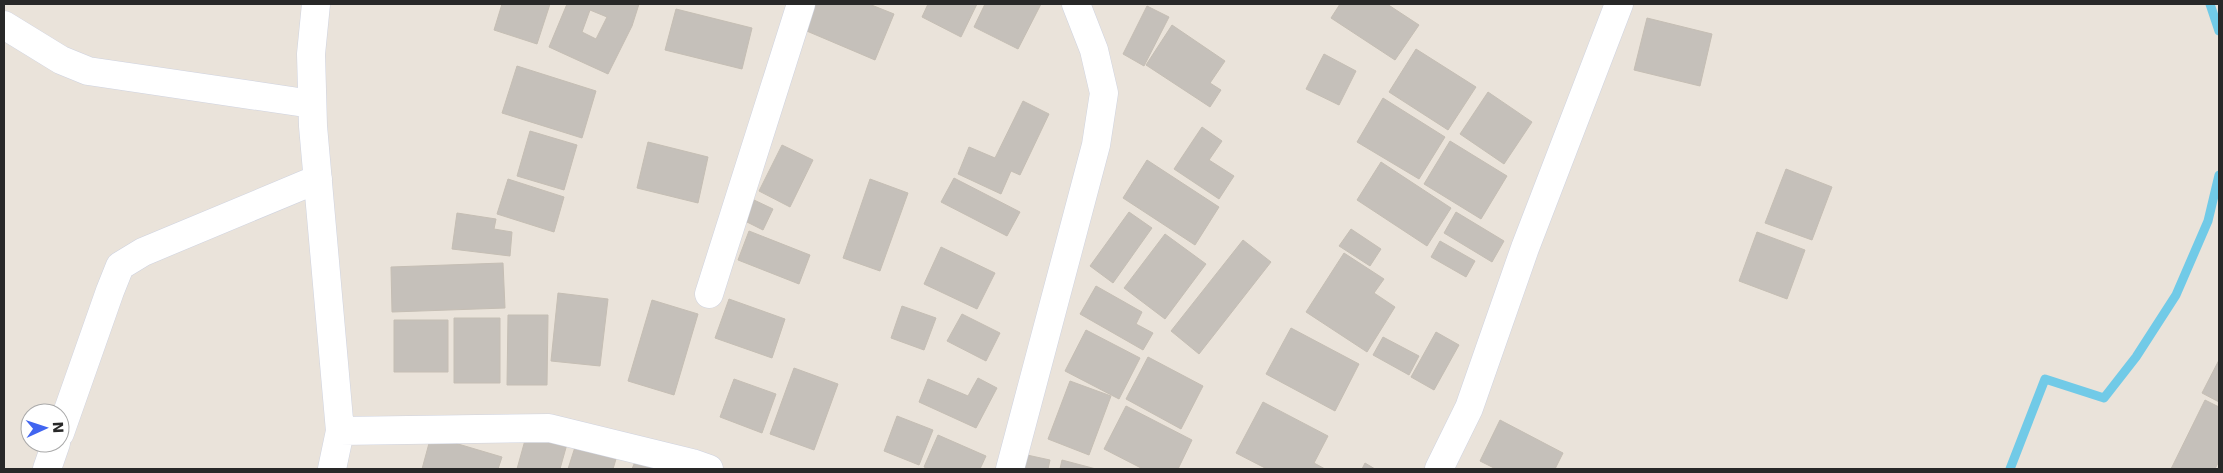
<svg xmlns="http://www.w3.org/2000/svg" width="2223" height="473" font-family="'DejaVu Sans',sans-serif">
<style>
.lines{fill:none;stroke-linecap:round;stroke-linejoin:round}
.stream{stroke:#71cae7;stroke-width:9}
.building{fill:#c5c0ba;stroke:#c5beb4;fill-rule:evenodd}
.minor-casing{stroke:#cfd3e0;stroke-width:29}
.minor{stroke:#fff;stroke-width:28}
</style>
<rect width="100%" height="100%" fill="#eae3da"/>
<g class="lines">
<path class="stream" d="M2210 4 2219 31
M2010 469 2045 379 2104 398 2136 357 2176 295 2208 221 2219 175"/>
</g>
<path class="building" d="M502 4H550L537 44 494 30Z
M567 4H639L632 26 608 74 549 47ZM590 10 607 17 596 39 582 32Z
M813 4H869L894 14 875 60 802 29Z
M928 4H977L961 37 922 17Z
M985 4H1041L1018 49 974 27Z
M1340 4H1387L1419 25 1395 60 1331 18Z
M1147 6 1169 17 1144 66 1123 54Z
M676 9 752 28 742 69 665 50Z
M1647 18 1712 34 1700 86 1634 70Z
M1172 25 1225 61 1210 83 1221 90 1210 107 1146 65Z
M1416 49 1476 87 1448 130 1389 92Z
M1324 54 1356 71 1339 105 1306 89Z
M517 66 596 91 582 138 502 113Z
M1488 92 1532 122 1504 164 1460 134Z
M1383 98 1445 137 1419 179 1357 142Z
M1023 101 1049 114 1020 175 1011 171 1001 194 958 174 969 147 995 158Z
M1202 127 1222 141 1209 160 1234 176 1219 199 1174 169Z
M530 131 577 145 564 190 517 176Z
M1450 141 1507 176 1481 219 1424 184Z
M648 142 708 157 698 203 637 188Z
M782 145 813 160 790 207 759 191Z
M1147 160 1219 207 1195 245 1123 198Z
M1381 162 1451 208 1427 246 1357 200Z
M1786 169 1832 187 1812 240 1765 223Z
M954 178 1020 212 1007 236 941 202Z
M508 179 564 197 554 232 497 214Z
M870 179 908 193 880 271 843 258Z
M754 200 773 209 763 230 745 221Z
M1129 212 1152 228 1113 283 1090 266Z
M1456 212 1504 241 1492 262 1444 233Z
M457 213 496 219 494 229 512 232 510 256 452 249Z
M1351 229 1381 249 1370 266 1339 246Z
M749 231 810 255 799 284 738 260Z
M1757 232 1805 250 1787 299 1739 281Z
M1165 234 1206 264 1165 319 1124 288Z
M1243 240 1271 262 1199 354 1171 331Z
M1440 241 1475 261 1466 277 1431 257Z
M941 247 995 273 977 309 924 284Z
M1344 253 1384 279 1374 293 1395 307 1367 352 1306 312Z
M503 263 505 308 392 312 391 267Z
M1096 286 1142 312 1136 324 1153 333 1143 350 1080 314Z
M558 293 608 299 600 366 551 361Z
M729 299 785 319 772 358 715 338Z
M652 300 698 314 674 395 628 381Z
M902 306 936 318 924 350 891 338Z
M962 314 1000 333 986 361 947 341Z
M508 315H548L547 385H507Z
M454 318H500V383H454Z
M394 320H448V372H394Z
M1291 328 1359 364 1335 411 1266 374Z
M1086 330 1140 358 1119 399 1065 371Z
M1436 332 1459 345 1434 390 1411 377Z
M1383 337 1419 356 1409 375 1373 355Z
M1148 357 1203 386 1181 429 1126 399Z
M2219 360V402L2202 393Z
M794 368 838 384 814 450 770 434Z
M978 378 997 388 976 428 919 402 928 379 968 396Z
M734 379 776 394 762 433 720 417Z
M1070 381 1111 396 1089 455 1048 439Z
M2205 400 2219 407V461L2215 469H2171Z
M1263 402 1328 436 1314 463 1325 469H1267L1236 453Z
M1126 406 1192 440 1178 469H1143L1104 449Z
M897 416 933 430 919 465 884 451Z
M1500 420 1563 453 1555 469H1496L1480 461Z
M527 433 567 444 560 469H517Z
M938 435 986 456 980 469H929L924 467Z
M431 436 502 457 498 469H422Z
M575 447 616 459 613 469H568Z
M639 452 678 469H632Z
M1027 455 1050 460 1048 469H1024Z
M1062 460 1096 469H1060Z
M1365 463 1375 469H1362Z"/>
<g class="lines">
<g class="minor-casing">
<path id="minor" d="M316 4 311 54 313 126 340 431 332 469
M4 25 61 60 88 71 312 104
M709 294 801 4
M340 431 549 428 692 463 709 469
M60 433 110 291 120 266 143 252 318 179
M47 469 56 443
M1010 469 1096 145 1104 93 1094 50 1076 4
M1439 469 1469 408 1525 248 1619 4"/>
</g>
<use href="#minor" class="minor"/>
</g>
<rect width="2223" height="473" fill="none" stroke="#282828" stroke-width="10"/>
<g transform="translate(45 428) rotate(87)"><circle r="24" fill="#ffffff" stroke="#a9a9a9"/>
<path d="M0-4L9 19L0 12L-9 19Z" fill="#4165f0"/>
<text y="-8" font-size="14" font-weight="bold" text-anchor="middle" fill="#282828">N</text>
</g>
</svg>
